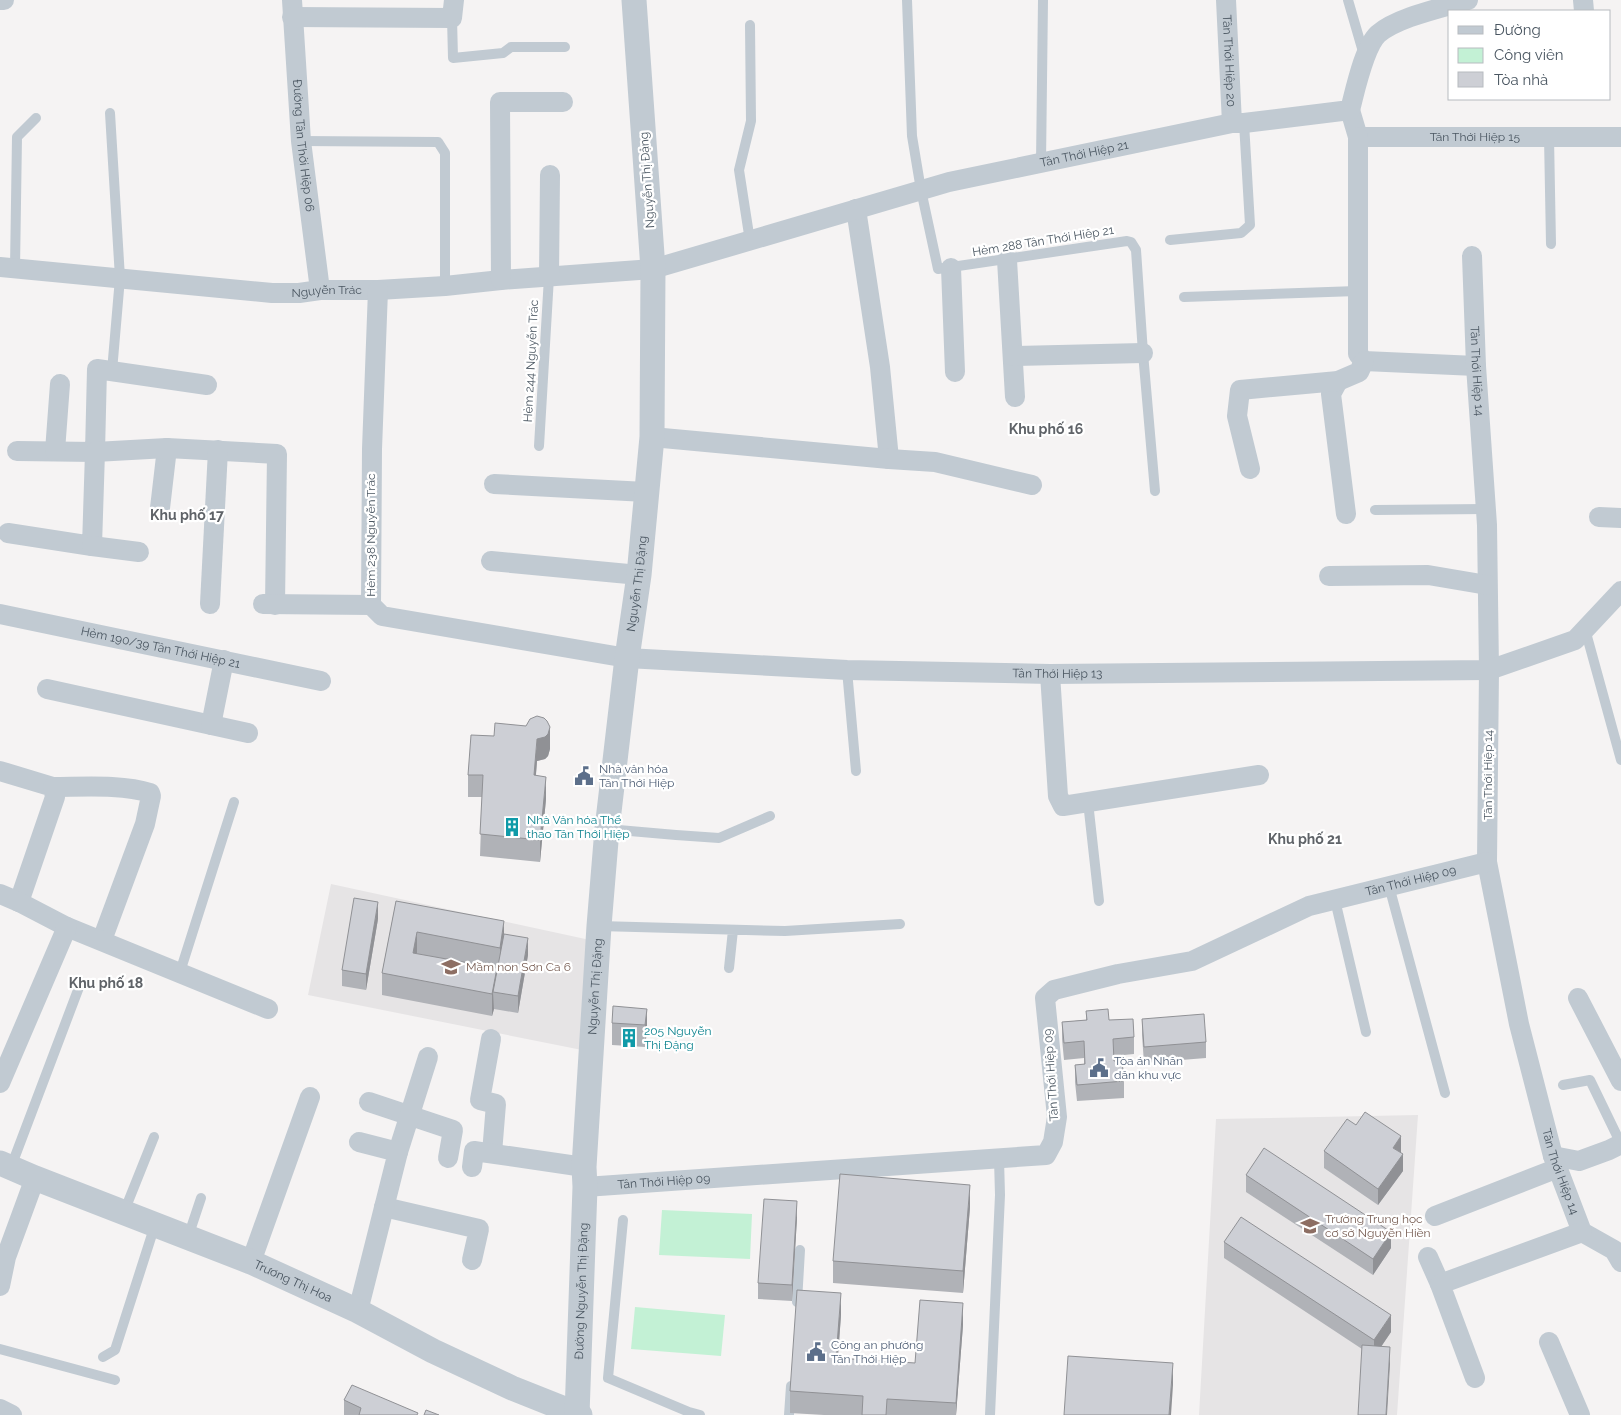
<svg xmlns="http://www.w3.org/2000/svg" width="1621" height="1415" font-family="Raleway,sans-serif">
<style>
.education{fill:#e6e4e5}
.green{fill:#c3f1d5}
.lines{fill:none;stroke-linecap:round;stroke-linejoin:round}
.service{stroke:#c1cad2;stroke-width:10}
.minor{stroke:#c1cad2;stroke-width:20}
.tertiary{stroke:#c1cad2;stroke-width:25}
.wall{fill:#b0b2b7}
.shaded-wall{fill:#909195}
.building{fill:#cdcfd5;stroke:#909195}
.labels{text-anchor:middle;stroke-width:4.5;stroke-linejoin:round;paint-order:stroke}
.street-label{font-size:12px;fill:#4a5661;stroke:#fff}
.service-label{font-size:12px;fill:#4e5e75;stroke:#fff;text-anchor:start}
.culture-label{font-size:12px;fill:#0d838f;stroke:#fff;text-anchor:start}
.education-label{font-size:12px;fill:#785e54;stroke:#fff;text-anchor:start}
.neighbourhood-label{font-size:14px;font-weight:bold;fill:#5f6368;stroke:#fff}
</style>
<rect width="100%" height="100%" fill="#f5f3f3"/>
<path class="education" d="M331 884 590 940 582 1050 308 995Z
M1418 1115 1397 1415H1199L1216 1119Z"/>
<path class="green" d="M662 1210 752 1214 750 1259 659 1255Z
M635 1307 725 1315 721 1356 631 1349Z"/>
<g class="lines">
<path class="service" d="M907 0 912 136 921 190 938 269 1127 241 1131 242 1136 250 1143 353 1155 491
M1348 0 1364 55
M452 18 453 58 503 53 511 47H565
M750 25 751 121 739 170 750 241
M110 113 120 278 112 371
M1549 137 1551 244
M301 141 438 142 445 153V286
M1041 163 1043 0
M1170 240 1241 233 1250 225 1244 123
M15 268 17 137 36 118
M1184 297 1357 291
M539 446 549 277
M1375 510 1486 509
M1585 629 1621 760
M847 670 856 771
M1088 802 1099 901
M607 829 676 835 719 838 770 816
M1389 886 1445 1093
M1335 900 1366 1032
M599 926 785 931 900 924
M729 968 733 930
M180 972 234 802
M1563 1085 1590 1080 1621 1144
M11 1167 81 982
M124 1212 154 1137
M623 1220 608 1378 689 1412 700 1415
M188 1237 201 1198
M797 1302 800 1250
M0 1349 115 1380
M103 1357 115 1350 155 1225
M789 1415 791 1386
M990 1415 1000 1195 999 1159"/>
<g class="minor">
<path d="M0 0H4"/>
<path id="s1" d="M292 0 301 141 320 290"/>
<path id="s2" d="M1226 0 1232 123"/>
<path d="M1583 0 1584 11"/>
<path d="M292 17 452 18 454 0"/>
<path id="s3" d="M1350 110 1358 137H1621"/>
<path d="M1358 137V354L1364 361 1476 366"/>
<path d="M856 209 880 367 889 459"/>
<path id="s4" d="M1472 256 1476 366 1487 525 1489 670 1487 862 1519 1024 1553 1156 1582 1232 1614 1250 1621 1262"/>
<path d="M1007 260 1015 397"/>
<path id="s5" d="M0 267 272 293H299L320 290H378L445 286 501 280 653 269 949 182 1232 123H1244L1350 110C1355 91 1364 47 1378 34 1398 17 1442 8 1468 0"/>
<path d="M951 268 955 372"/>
<path d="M549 277 550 175"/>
<path d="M501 280 500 102H563"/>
<path id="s6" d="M378 290 372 449 371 605 382 616 627 658 847 670 1050 674 1489 670 1575 640 1621 591"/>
<path d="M1013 356 1143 353"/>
<path d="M1338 381 1331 394 1346 514"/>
<path d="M652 437 889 459 935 462 1032 485"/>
<path d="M17 451 95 452 97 369 207 385"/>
<path d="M55 451 60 384"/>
<path d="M1250 469 1237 416 1240 390 1338 381 1359 372 1364 361"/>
<path d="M494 484 646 492"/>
<path d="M160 508 167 448"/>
<path d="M1599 517 1621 518"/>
<path d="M8 533 92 546 95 452 167 448 277 454 275 605"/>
<path d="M92 546 139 552"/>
<path d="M491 561 639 575"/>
<path d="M1329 576 1428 575 1487 585"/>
<path d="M210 604 218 450"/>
<path d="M263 604 371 605"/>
<path id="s7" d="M0 614 321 681"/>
<path d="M1050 674 1058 796 1063 806 1259 775"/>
<path d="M47 689 248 733"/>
<path d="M211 725 224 660"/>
<path d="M0 771 53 787 55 797 19 902"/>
<path d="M53 787C82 787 123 784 150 793L151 796 145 824 102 940"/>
<path d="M0 894 19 902 67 927 268 1009"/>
<path d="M1578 998 1621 1081"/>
<path d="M491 1039 480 1100 496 1104 492 1153"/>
<path d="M0 1083 67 927"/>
<path d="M369 1102 453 1130 448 1158"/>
<path d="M398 1152 428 1057"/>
<path d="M1553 1156 1579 1161 1609 1150 1621 1144"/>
<path d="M472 1167 474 1151 584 1167"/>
<path id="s8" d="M585 1187 1046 1155 1053 1142 1057 1117 1045 998 1054 990 1118 974 1192 961 1309 906 1487 862"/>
<path d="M384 1207 479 1229 472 1260"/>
<path d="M1435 1216 1558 1168"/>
<path d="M1428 1257 1440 1284"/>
<path d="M251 1262 310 1097"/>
<path d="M0 1286 6 1257 35 1178"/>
<path d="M358 1311 398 1152 359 1142"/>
<path d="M1549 1342 1580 1415"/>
<path d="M1475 1378 1440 1284 1582 1232"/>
<path d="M0 1409 12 1415"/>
</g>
<g class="tertiary">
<path id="s9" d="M0 1163 35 1178 251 1262 358 1311 433 1351 512 1388 580 1415"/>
<path id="s10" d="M577 1415 585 1187 584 1167 599 926 607 829 627 658 639 575 652 437 653 269 634 0"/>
</g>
</g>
<path class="wall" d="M550 749 548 756 545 759 537 761 536 775 546 799 540 862 480 856 482 797H468V775Z
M396 901 504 934 528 955 518 1013 494 1009 492 1016 382 995V973Z
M378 919 366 990 342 986V970Z
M647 1009V1031L645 1047 612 1045V1023Z
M1086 1011 1109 1020 1134 1037V1054L1114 1056V1061L1124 1081V1098L1077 1101 1075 1082V1065L1084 1064V1058L1064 1060 1062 1039V1022L1086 1020Z
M1142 1019 1206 1042V1058L1144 1063 1142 1035Z
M1324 1151 1401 1153 1403 1171 1378 1205 1324 1168Z
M1246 1175 1391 1248 1373 1275 1246 1192Z
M970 1207 963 1293 833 1283V1261Z
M797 1218 792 1301 758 1299V1283Z
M1224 1242 1391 1332 1381 1347 1390 1364 1362 1349 1224 1258Z
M841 1315 838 1358 915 1363 963 1325 956 1415H824L790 1413V1391Z
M344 1400 418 1415H344Z"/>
<path class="shaded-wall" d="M550 727V749L548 756 545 759 537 761 534 797V775L537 739Z
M546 777V799L540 862V840Z
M378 902V919L366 990V974Z
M504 921V943L500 970V948Z
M417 932V954L413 953Z
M528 938V955L518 1013V996Z
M497 968V990L493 992 494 1009 492 1016V994Z
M647 1009V1031L645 1047V1025Z
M1401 1136V1153L1393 1148Z
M1403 1154V1171L1378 1205V1189Z
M970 1185V1207L963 1293V1271Z
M797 1201V1218L792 1301V1285Z
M1391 1232V1248L1373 1275V1259Z
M841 1293V1315L836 1380V1358Z
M963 1303V1325L956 1415V1403Z
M1391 1315V1332L1374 1357V1340Z
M1390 1347V1364L1387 1415H1386Z
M1173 1363V1385L1171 1415H1169Z"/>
<path class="building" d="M537 716 544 718 547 721 550 727 548 734 545 737 537 739 534 775 546 777 540 840 480 834 483 775H468L471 735 494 736 495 723 526 726 530 719Z
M354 898 378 902 366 974 342 970Z
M396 901 504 921 500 948 417 932 413 953 497 968 492 994 382 973Z
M504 934 528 938 518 996 493 992Z
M613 1006 647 1009 645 1025 612 1023Z
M1108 1009 1109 1020 1133 1019 1134 1037 1113 1039 1114 1061 1122 1060 1124 1081 1077 1085 1075 1065 1085 1064 1084 1041 1064 1043 1062 1022 1087 1020 1086 1011Z
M1204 1014 1206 1042 1144 1047 1142 1019Z
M1365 1112 1401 1136 1393 1148 1403 1154 1378 1189 1324 1151 1347 1119 1356 1125Z
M1264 1148 1391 1232 1373 1259 1246 1175Z
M840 1174 970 1185 963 1271 833 1261Z
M764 1199 797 1201 792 1285 758 1283Z
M1241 1217 1391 1315 1374 1340 1224 1242Z
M797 1290 841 1293 836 1358 915 1363 920 1300 963 1303 956 1403 887 1399 886 1415H862L863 1396 790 1391Z
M1362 1345 1390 1347 1386 1415H1358Z
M1068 1356 1173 1363 1169 1415H1064Z
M352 1385 418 1413 417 1415H359L361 1408 344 1400Z
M426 1410 439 1415H424Z"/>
<defs>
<g id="civic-bare" transform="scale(1.5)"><path d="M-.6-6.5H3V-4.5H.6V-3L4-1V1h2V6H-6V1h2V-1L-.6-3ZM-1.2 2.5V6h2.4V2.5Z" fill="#5c6f8a" stroke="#fff" stroke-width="2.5" paint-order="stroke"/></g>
<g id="building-bare" transform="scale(1.5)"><path d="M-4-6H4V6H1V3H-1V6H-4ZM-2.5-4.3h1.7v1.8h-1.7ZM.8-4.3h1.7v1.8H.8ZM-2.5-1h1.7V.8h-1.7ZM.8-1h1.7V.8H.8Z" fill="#0f9aa8" stroke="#fff" stroke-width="2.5" paint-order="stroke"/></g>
<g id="school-bare" transform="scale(1.5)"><path d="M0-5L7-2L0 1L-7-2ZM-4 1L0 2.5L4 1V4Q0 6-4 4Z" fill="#8d6e63" stroke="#fff" stroke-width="2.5" paint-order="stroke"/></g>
</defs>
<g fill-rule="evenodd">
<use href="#civic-bare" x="584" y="776"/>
<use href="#building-bare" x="512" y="827"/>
<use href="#school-bare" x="451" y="967"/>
<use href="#building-bare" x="629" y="1038"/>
<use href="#civic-bare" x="1099" y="1068"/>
<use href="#school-bare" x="1310" y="1226"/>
<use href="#civic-bare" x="816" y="1352"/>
</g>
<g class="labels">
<g class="street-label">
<text dy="4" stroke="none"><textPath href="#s2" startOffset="61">Tân Thới Hiệp 20</textPath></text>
<text dy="4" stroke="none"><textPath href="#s3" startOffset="145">Tân Thới Hiệp 15</textPath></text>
<text dy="4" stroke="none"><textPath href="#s1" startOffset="146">Đường Tân Thời Hiệp 06</textPath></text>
<text dy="4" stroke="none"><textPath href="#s5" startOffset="1102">Tân Thới Hiệp 21</textPath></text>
<text transform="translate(647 180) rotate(-94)" y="4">Nguyễn Thị Đặng</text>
<text transform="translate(1043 241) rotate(-9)" y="4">Hẻm 288 Tân Thới Hiêp 21</text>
<text dy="4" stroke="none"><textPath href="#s5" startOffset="328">Nguyễn Trác</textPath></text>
<text transform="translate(531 361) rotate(-87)" y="4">Hẻm 244 Nguyễn Trác</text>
<text dy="4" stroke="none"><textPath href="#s4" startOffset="115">Tân Thới Hiệp 14</textPath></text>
<text transform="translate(371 535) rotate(-90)" y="4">Hẻm 238 Nguyễn Trác</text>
<text dy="4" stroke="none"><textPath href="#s10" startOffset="834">Nguyễn Thị Đặng</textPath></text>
<text dy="4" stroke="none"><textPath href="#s7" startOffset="164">Hẻm 190/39 Tân Thới Hiệp 21</textPath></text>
<text dy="4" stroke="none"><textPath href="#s6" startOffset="1010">Tân Thới Hiệp 13</textPath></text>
<text transform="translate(1488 775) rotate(-90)" y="4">Tân Thới Hiệp 14</text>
<text dy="4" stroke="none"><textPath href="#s8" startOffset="1009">Tân Thới Hiệp 09</textPath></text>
<text dy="4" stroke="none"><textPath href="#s10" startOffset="429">Nguyễn Thị Đặng</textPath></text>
<text transform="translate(1051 1075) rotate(-94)" y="4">Tân Thới Hiệp 09</text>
<text dy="4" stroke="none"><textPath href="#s4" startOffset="925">Tân Thới Hiệp 14</textPath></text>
<text dy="4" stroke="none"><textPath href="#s8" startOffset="79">Tân Thới Hiệp 09</textPath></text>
<text dy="4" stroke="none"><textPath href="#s9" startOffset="316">Trương Thị Hoa</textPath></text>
<text dy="4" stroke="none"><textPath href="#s10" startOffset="124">Đường Nguyễn Thị Đặng</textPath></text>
</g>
<g class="service-label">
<text x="599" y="773">Nhà văn hóa<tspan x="599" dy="14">Tân Thới Hiệp</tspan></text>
<text x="1114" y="1065">Tòa án Nhân<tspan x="1114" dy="14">dân khu vực</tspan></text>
<text x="831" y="1349">Công an phường<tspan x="831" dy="14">Tân Thới Hiệp</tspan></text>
</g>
<g class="culture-label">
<text x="527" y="824">Nhà Văn hóa Thể<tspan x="527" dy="14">thao Tân Thới Hiệp</tspan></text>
<text x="644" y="1035">205 Nguyễn<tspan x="644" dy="14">Thị Đặng</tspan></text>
</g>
<g class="education-label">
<text x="466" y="971">Mầm non Sơn Ca 6</text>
<text x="1325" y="1223">Trường Trung học<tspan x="1325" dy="14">cơ sở Nguyễn Hiền</tspan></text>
</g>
<g class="neighbourhood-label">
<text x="1046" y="434">Khu phố 16</text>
<text x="187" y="520">Khu phố 17</text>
<text x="1305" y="844">Khu phố 21</text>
<text x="106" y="988">Khu phố 18</text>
</g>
</g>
<rect x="1448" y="10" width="162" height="90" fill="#ffffff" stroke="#b7bbc0"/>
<rect x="1458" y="26" width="25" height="8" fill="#c1cad2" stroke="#b7bbc0"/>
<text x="1494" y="35" font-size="15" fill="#4a5661">Đường</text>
<rect x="1458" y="48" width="25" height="15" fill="#c3f1d5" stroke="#b7bbc0"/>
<text x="1494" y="60" font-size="15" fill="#4a5661">Công viên</text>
<rect x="1458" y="72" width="25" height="15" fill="#cdcfd5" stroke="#b7bbc0"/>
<text x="1494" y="85" font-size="15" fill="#4a5661">Tòa nhà</text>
</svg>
